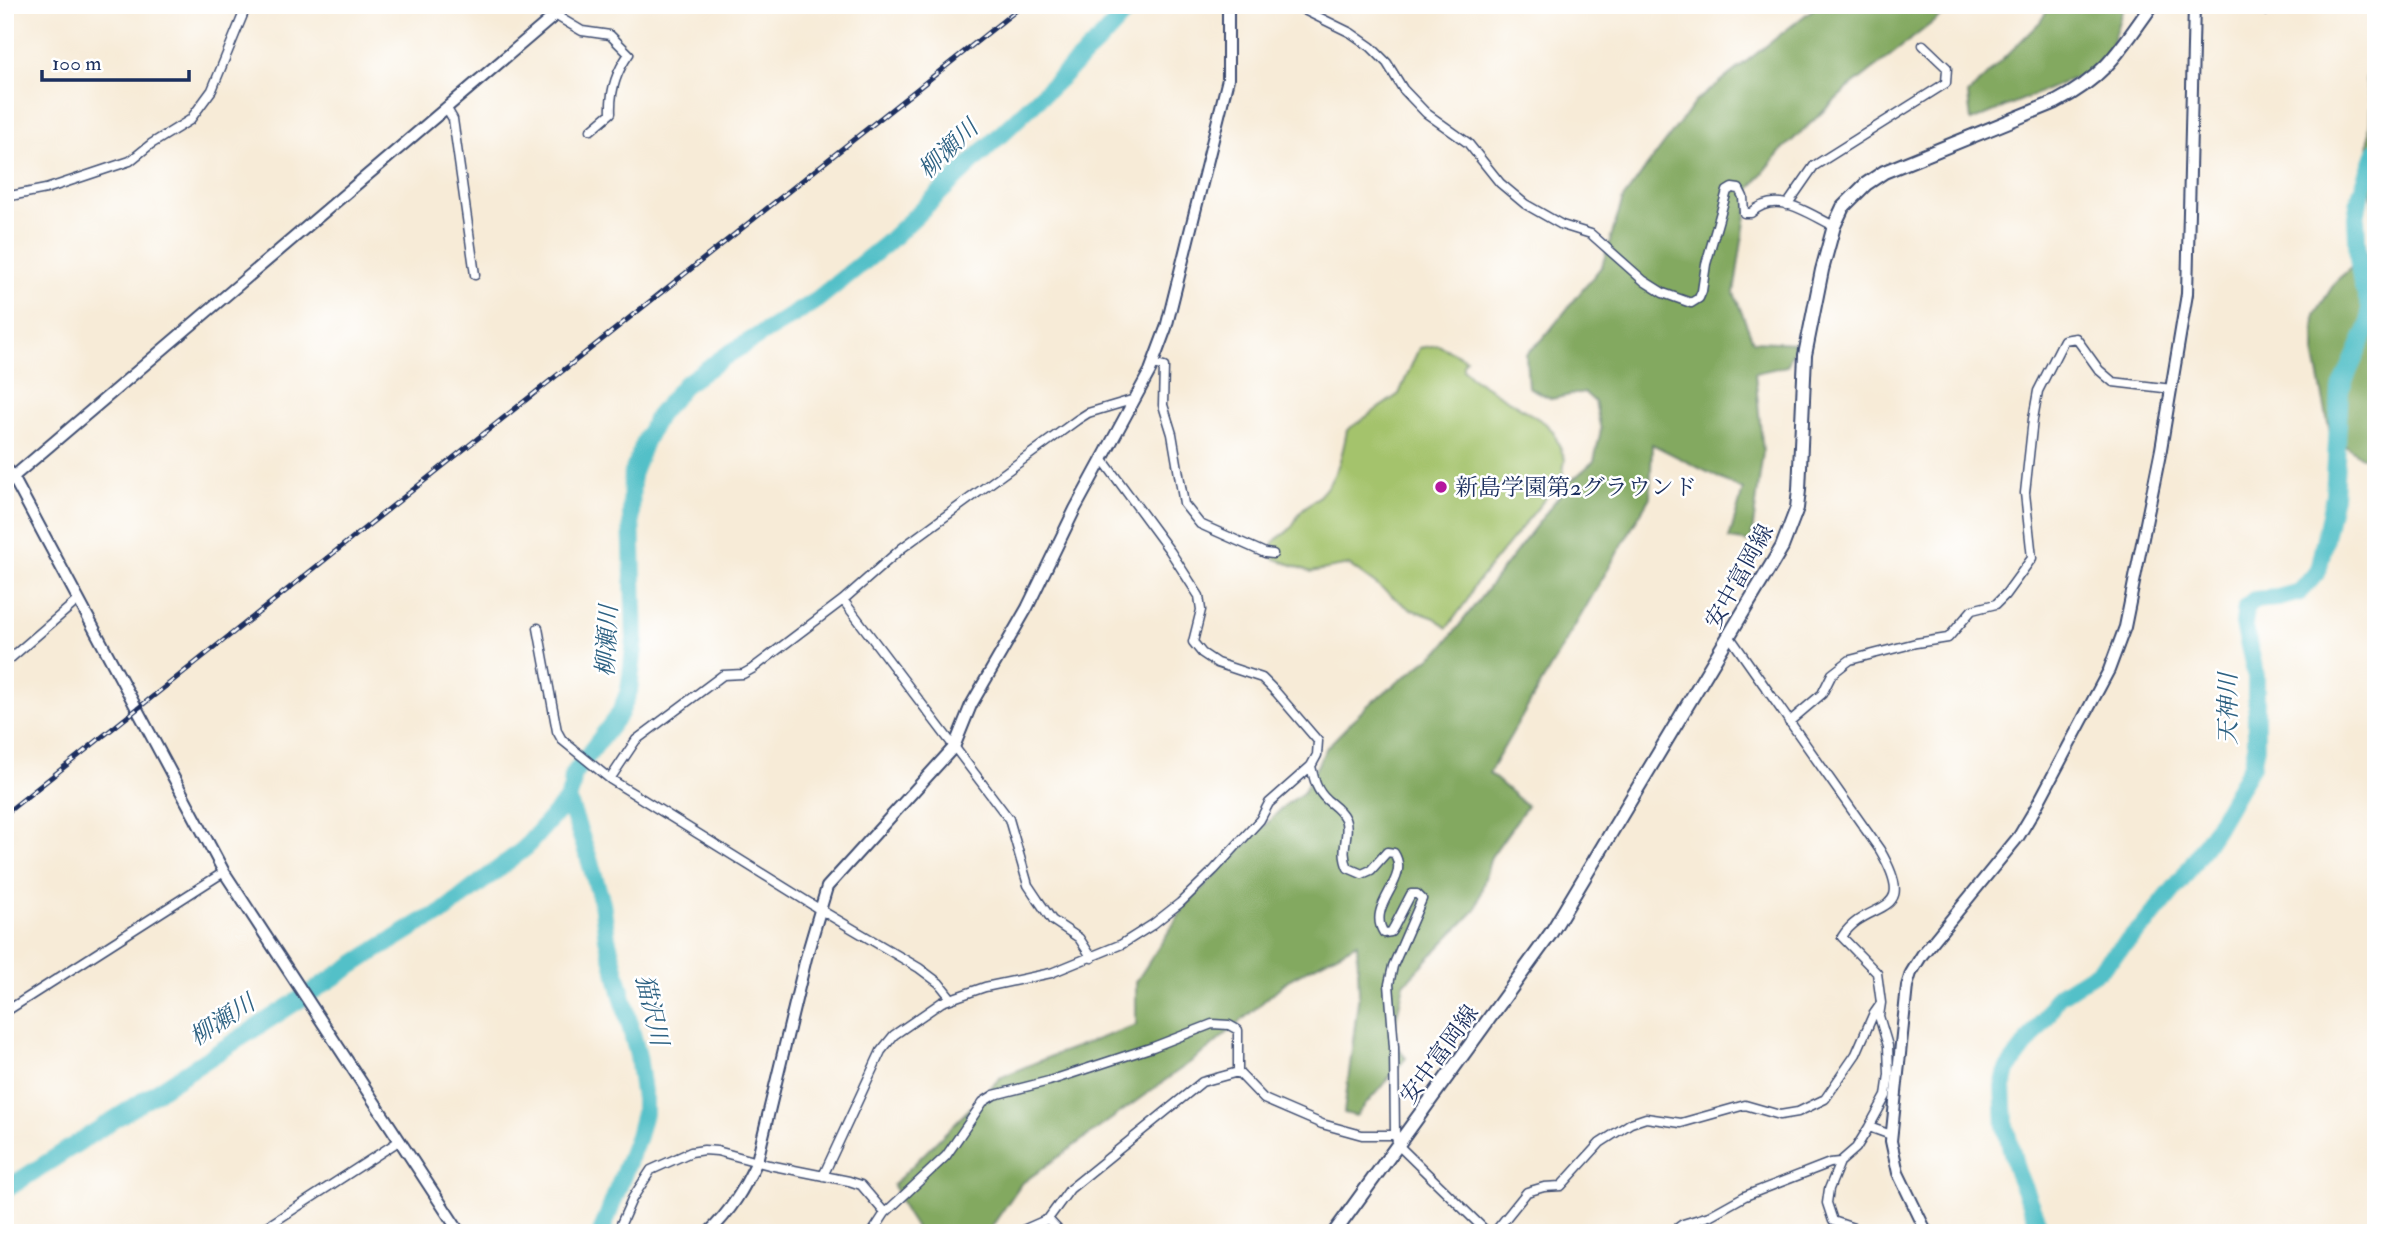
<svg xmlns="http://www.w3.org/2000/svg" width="2381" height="1238" font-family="'IM FELL Double Pica','Noto Serif JP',serif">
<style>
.green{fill:#a4c36c;stroke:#607965;stroke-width:2}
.forest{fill:#83a960;stroke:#4f6c5f;stroke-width:2}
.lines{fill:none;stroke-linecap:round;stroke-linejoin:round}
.river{stroke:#52c0c8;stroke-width:18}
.minor-casing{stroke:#3c4b70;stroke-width:11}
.tertiary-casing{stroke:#3c4b70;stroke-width:14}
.secondary-casing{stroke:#3c4b70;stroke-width:16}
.minor{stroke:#fff;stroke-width:8}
.tertiary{stroke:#fff;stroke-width:10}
.secondary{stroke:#fff;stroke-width:12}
.rail-casing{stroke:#1b2f5e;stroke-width:5}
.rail{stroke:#fff;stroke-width:2.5;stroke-dasharray:8;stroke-linecap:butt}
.poi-dot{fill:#b5179e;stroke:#fff;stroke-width:2.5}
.labels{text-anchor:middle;stroke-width:5;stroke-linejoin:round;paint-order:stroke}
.poi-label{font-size:23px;fill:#1b2f5e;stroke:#fff;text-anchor:start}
.street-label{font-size:23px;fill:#1b2f5e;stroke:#fff}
.water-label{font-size:24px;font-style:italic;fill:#2e6283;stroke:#fff}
</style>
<rect width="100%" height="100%" fill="#fff"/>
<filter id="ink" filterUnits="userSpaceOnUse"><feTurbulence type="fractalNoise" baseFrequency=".0143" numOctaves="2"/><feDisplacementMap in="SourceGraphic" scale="14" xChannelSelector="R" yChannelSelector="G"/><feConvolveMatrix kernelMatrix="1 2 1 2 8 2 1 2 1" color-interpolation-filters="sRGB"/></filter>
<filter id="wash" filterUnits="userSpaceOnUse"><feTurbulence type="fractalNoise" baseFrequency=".00686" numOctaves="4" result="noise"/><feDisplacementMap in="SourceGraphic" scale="28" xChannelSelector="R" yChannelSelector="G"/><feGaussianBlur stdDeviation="1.57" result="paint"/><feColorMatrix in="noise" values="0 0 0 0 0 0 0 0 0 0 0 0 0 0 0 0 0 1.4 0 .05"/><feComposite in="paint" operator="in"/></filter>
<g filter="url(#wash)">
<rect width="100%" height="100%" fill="#f7ebd7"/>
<path class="green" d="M1438 345 1466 359 1463 364V369L1471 377 1545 423 1553 431 1565 459 1562 478 1473 587 1468 599 1447 628 1435 618 1410 609 1349 565 1311 572 1273 558C1271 533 1280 541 1291 528 1295 522 1298 514 1303 509 1308 504 1315 501 1320 495 1337 478 1343 453 1347 430L1399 394 1419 348Z"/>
<path class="forest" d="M1818 5H1958L1950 9 1846 90 1781 151 1750 189 1734 293 1753 341 1797 343 1787 366 1755 373 1763 452 1751 542 1729 539 1743 490 1652 444 1650 497 1489 773 1527 806 1491 857 1476 909 1404 984 1392 1038 1406 1058 1356 1116 1344 1113 1359 993 1357 943 1288 980 1210 1048 1021 1184 990 1229 991 1233H919L905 1211 893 1185 1001 1077 1049 1057 1136 1025V982L1186 905 1285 805 1303 793 1327 747 1367 706 1441 649 1569 483 1594 461 1601 430 1595 402 1584 392 1552 399 1528 387 1526 354 1542 340 1602 266 1623 199 1695 102Z
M2050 5H2124L2107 59 2084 74 1971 121 1968 94 2041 21Z
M2376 63V240L2368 155 2371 103 2365 78Z
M2376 246V456L2361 457 2330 433 2314 352 2315 314 2336 281Z"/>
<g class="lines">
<path class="river" d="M568 799 589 859 602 903 607 938 638 1056 644 1099V1113L638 1136 601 1233
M5 1190 373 952 422 922 440 914 524 849 568 799 572 787 573 775 620 713 629 691 635 639 631 515 632 475 645 441 658 416 684 385 727 355 814 302 886 244 1102 38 1132 5
M2042 1233 2017 1172 2005 1126 2003 1087 2007 1070 2047 1016 2057 997 2099 970 2147 922 2183 878 2216 828 2252 765 2256 747V676L2244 624 2246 607 2254 600 2278 598 2300 592 2318 571 2334 496 2340 390 2370 323V306L2362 284 2358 258 2356 217 2360 196 2376 151"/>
</g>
</g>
<g filter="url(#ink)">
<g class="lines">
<g class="minor-casing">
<path id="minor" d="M1294 5 1351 33 1371 47 1387 63 1403 89 1426 113 1468 143 1500 183 1525 204 1562 225 1591 234 1644 281 1663 293 1691 303 1699 298 1702 291 1706 264 1727 191 1732 188 1739 189 1743 197 1744 213H1751C1777 189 1807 213 1834 226
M2265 5 2266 11
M555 15 582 31 610 35 629 54C616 72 610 92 611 113L591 130
M446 107 453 119 475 275
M5 197 46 189 130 161 151 144 190 120 212 90 247 5
M1787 205 1814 166 1946 83 1947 68 1923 45
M1153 364 1164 367 1163 405 1172 434 1184 504 1200 524 1265 553 1273 554
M843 600 1009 819 1028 885 1038 900 1052 920 1079 938 1092 958
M538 628 557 731 562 740 610 779 819 909 919 968 939 983 951 998
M1730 637 1880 850C1921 921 1867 897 1842 937L1877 973 1881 1003 1879 1016 1888 1046 1889 1074 1886 1096 1869 1127
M5 663 78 600
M1789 722 1822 694 1832 674 1850 660 1916 643 1948 638 1972 610 1996 604 2005 595 2032 558 2025 493 2033 419 2038 391 2064 340 2076 338 2099 370 2113 382 2172 389
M1311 766C1314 779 1316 790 1327 800 1334 806 1341 810 1345 819 1351 833 1339 849 1348 868L1362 874 1371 870 1387 852 1394 853C1412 880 1365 905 1384 933L1391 932 1394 927 1411 894H1417L1422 899 1393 966 1389 984 1394 1047 1395 1135 1399 1146 1488 1233
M610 779 636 740 723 675 743 674 752 669 843 600 902 548 1077 420 1088 413 1135 399
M5 1012 224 872
M823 1176 881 1051 894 1035 942 1002 985 987 1051 973 1122 944 1152 925 1180 903 1214 870 1260 820 1269 803 1311 766 1317 755 1318 741 1276 692 1262 678 1217 663 1202 653 1193 642 1201 610 1199 596 1170 551 1103 460
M1048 1219 1061 1233
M257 1233 399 1141
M617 1233 632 1199 651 1170 691 1152 704 1150 717 1151 769 1165 849 1181 861 1185 885 1213
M872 1233 885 1213 946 1156 983 1102 994 1095 1049 1081 1153 1047 1212 1024 1229 1025 1238 1030V1072L1264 1099 1322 1124 1362 1135H1395
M1023 1233V1230L1048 1219 1070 1189 1202 1082 1238 1072
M1494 1233 1527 1192 1544 1187 1561 1186 1600 1143 1631 1123 1646 1118 1681 1123 1745 1105 1780 1115 1798 1112 1825 1099 1856 1054 1873 1015 1880 1005
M1671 1233 1683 1224 1709 1216 1745 1196 1830 1163 1840 1162
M1868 1233 1833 1221 1827 1203 1829 1189 1840 1162 1856 1148 1869 1127 1891 1135"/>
</g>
<g class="tertiary-casing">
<path id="tertiary" d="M460 1233 224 872 13 477 567 5
M708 1233C731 1211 744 1189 757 1161L806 958 827 887 954 747 971 705 1027 608 1075 509 1150 371 1166 328 1228 79V5
M1927 1233 1898 1173 1891 1141 1907 986 1911 973 1922 955 2019 836 2035 809 2109 670 2125 627 2161 449 2187 294 2194 5"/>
</g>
<g class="secondary-casing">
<path id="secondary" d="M5 469 13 477 5 484
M1334 1233 1551 933 1782 547 1797 508 1799 490 1805 355 1822 270 1834 226 1843 207 1866 184 1884 172 2056 102C2106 76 2120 50 2152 5"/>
</g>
<use href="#minor" class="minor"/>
<use href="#tertiary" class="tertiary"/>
<use href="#secondary" class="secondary"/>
<g class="rail-casing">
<path id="rail" d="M5 814 1023 5"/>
</g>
<use href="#rail" class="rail"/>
</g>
</g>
<circle class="poi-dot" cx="1441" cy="487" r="7"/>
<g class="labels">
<g class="poi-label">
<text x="1455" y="495">新島学園第2グラウンド</text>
</g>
<g class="street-label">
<text transform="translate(1739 576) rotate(-61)" y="8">安中富岡線</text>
<text transform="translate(1439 1054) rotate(-54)" y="8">安中富岡線</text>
</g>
<g class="water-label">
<text transform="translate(948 149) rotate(-44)" y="8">柳瀬川</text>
<text transform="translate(607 641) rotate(-87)" y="8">柳瀬川</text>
<text transform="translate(2228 709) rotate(-90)" y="8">天神川</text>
<text transform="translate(652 1010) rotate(77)" y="8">猫沢川</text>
<text transform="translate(222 1020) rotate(-33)" y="8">柳瀬川</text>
</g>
</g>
<rect width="2381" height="1238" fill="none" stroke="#fff" stroke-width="28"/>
<path d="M42 70v10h147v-10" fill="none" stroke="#1b2f5e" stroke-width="3.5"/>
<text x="52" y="70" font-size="21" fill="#1b2f5e" stroke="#ffffff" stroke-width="5" paint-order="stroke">100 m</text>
</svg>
